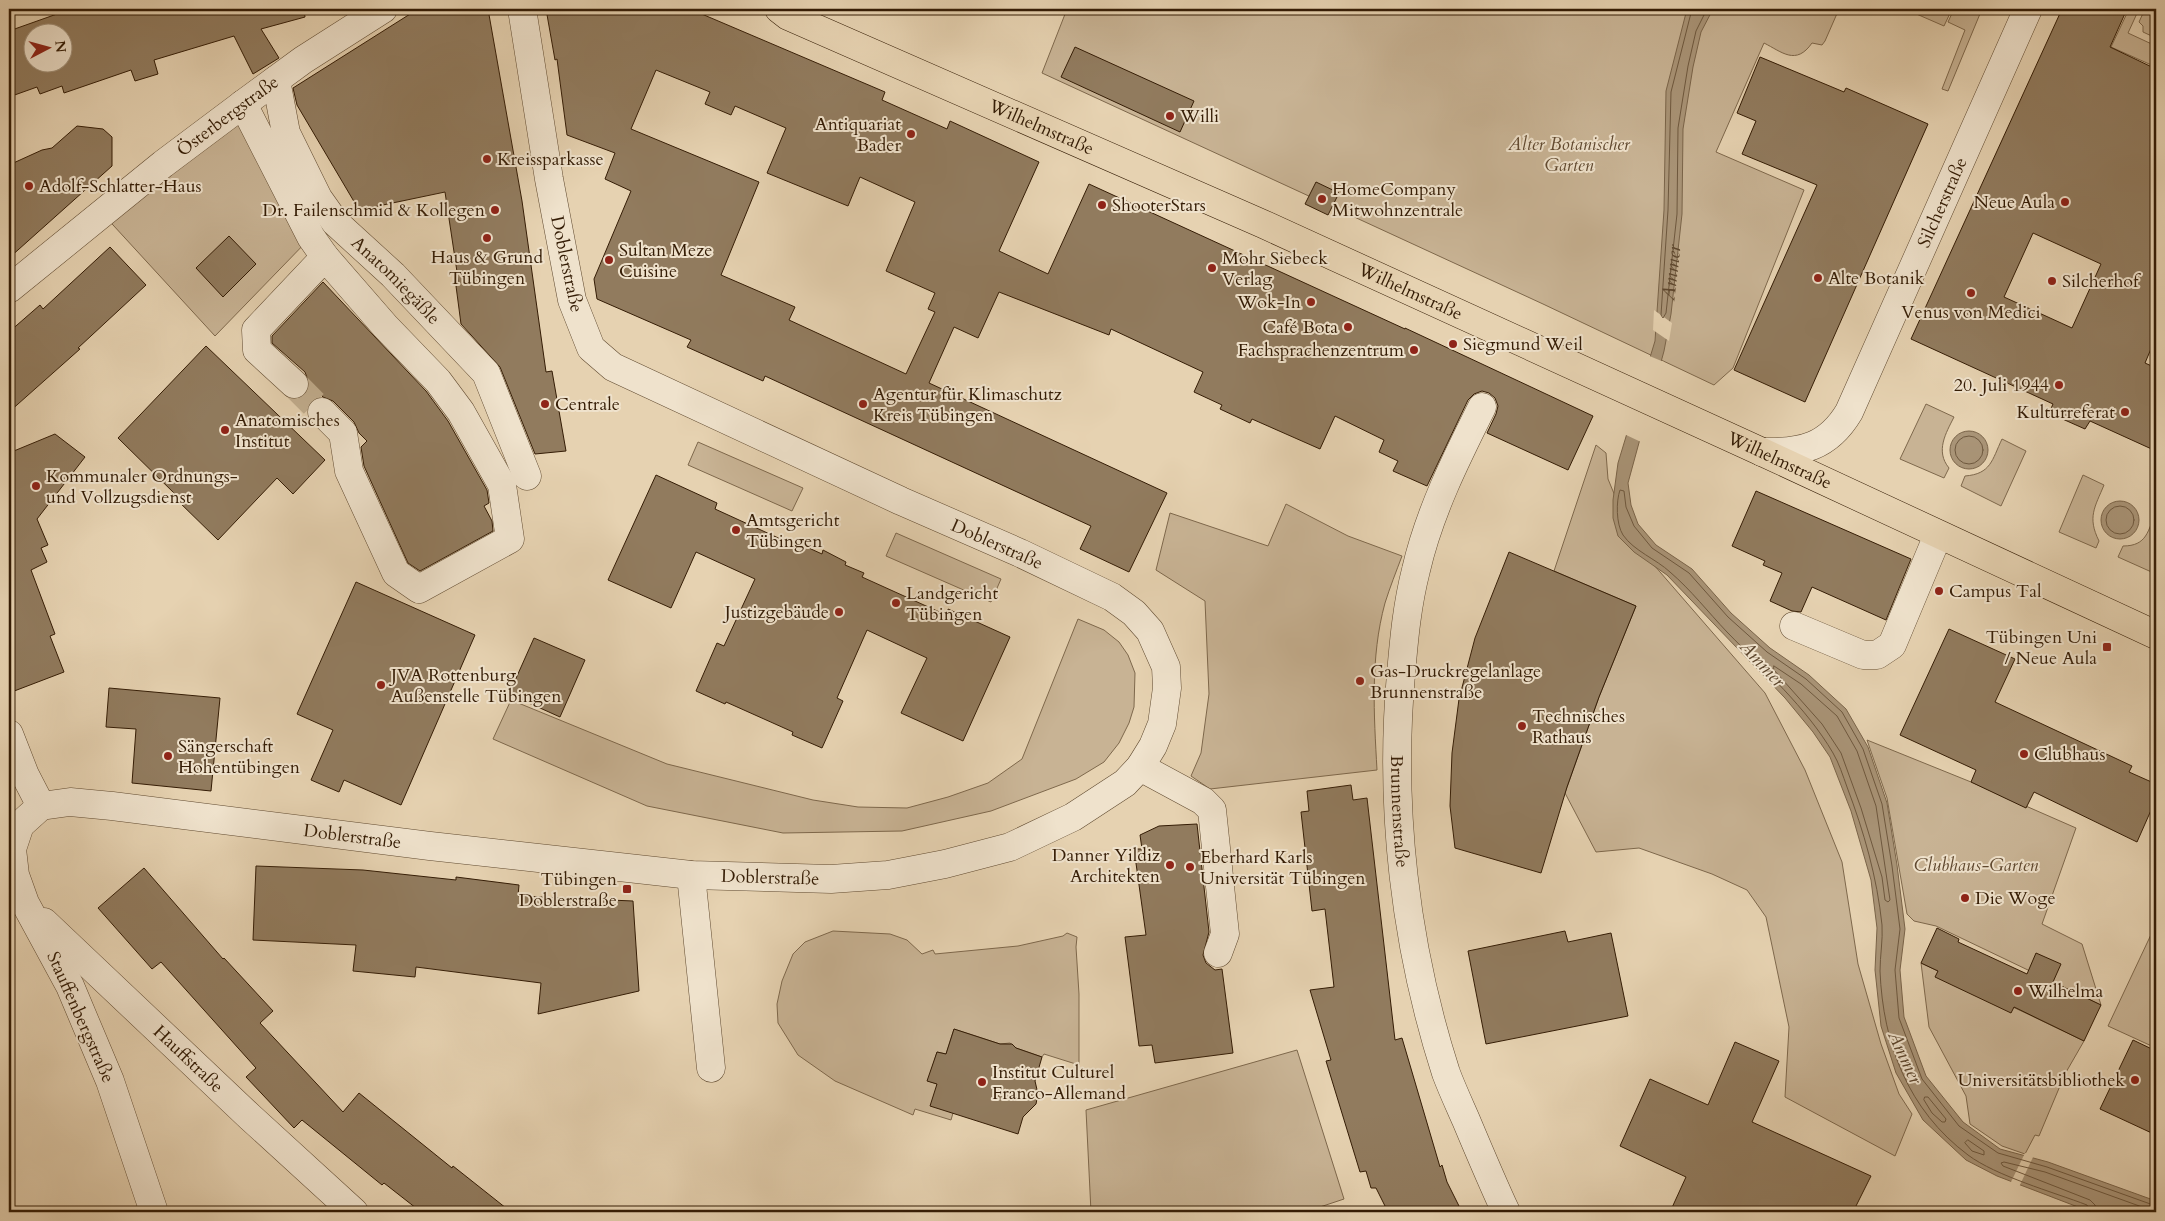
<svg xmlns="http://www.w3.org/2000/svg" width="2165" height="1221" font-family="Cardo,serif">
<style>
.green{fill:#c8b394;stroke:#7e684c}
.water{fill:#a99477;stroke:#7a6449}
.pier{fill:#e6d2b1}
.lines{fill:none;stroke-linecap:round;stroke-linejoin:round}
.shore{stroke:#6e583e;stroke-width:1}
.building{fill:#917b5e;stroke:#341c05;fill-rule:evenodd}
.minor-tunnel{stroke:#c2ae8f;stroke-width:28;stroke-dasharray:28 14;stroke-linecap:butt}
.minor-casing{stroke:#604a30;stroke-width:29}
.major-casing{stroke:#341c05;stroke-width:29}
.minor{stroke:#efe2cc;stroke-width:28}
.major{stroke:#e6d2b1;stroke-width:28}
.poi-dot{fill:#8f2418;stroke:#efe2cc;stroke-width:2}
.labels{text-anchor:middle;stroke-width:4;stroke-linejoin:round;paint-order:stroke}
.street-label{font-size:18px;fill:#341c05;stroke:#efe2cc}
.poi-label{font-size:18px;fill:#341c05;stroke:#efe2cc;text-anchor:start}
.park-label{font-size:18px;font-style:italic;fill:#604930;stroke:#efe2cc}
.water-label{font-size:19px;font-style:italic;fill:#5d462d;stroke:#efe2cc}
</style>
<rect width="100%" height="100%" fill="#e6d2b1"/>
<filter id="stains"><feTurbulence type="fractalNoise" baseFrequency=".004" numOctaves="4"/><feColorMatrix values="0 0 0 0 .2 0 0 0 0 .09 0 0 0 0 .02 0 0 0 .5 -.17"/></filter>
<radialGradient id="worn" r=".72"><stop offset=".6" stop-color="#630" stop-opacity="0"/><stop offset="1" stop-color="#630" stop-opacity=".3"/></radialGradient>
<path class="green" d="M1067 9H1839L1825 41 1822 45 1812 43C1796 66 1782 52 1764 43L1716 152 1804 190 1733 368 1714 385 1543 304 1042 73Z
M1905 9H1952L1944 26Z
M1954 9H1982L1948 91 1942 89 1965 30 1948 22Z
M2129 9H2139L2128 33 2156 46V67L2111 47Z
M2145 9H2156V38L2143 32V26L2139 22Z
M243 104 311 237 215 336 102 213Z
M1926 404 1954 417C1946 433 1935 451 1949 468L1944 478 1900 459Z
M2002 439 2026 451 2001 506 1961 486 1965 476C1991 474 1992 460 2002 439Z
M698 442 803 488 792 511 688 465Z
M1596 445 1606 453 1608 479 1634 542 1765 693 1805 770 1842 862 1858 964 1881 1044 1899 1094 1912 1114 1895 1156 1785 1097 1789 1027 1766 917 1747 890 1712 874 1639 848 1596 852 1565 793 1599 697 1636 606 1554 571Z
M2083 475 2104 485C2095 507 2087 517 2099 541L2096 548 2059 532Z
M1286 504 1348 536 1402 556C1396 572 1390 587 1385 603 1370 658 1374 715 1377 770L1210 789 1191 776 1201 753 1209 694 1205 601 1156 570 1170 513 1268 546Z
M2156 511V574L2118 557 2123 546C2147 546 2148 531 2156 511Z
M896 533 1001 579 991 602 886 556Z
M1078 619 1104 630 1119 642 1128 655 1135 673 1134 707 1129 723 1119 743 1104 762 1076 779 991 811 902 831 783 833 647 806 493 739 511 700 667 764 813 800 858 807 907 808 948 797 988 783 1022 759Z
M1867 740 1971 782 2076 828 2042 924 2082 944 2101 1005 1936 926 1914 921 1907 914 1887 798Z
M2156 924V1048L2108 1026Z
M833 931 890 934 907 940 922 954 933 950 935 954 1018 946 1063 936 1067 933 1077 937 1076 947 1079 994V1065L1044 1054 1042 1057 1016 1048 1010 1043 1000 1044 954 1029 946 1054 937 1052 928 1081 937 1084 953 1113 951 1120 915 1109 913 1115 835 1081 798 1055 778 1023 777 1004 782 981 793 954 805 942Z
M1921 963 2084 1041 2065 1074 2039 1136 2035 1135 2025 1154 2002 1146 1970 1124 1966 1096 1929 1027Z
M1297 1050 1344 1199 1305 1212H1091L1086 1110Z"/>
<path class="water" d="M1687 9H1713L1701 32 1693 67 1683 129 1682 214 1671 314 1664 351 1628 483 1631 505 1638 524 1656 545 1692 569 1731 613 1770 648 1809 675 1846 709 1868 747 1887 803 1897 865 1905 929 1900 970 1904 1017 1926 1076 1963 1122 2000 1149 2048 1162 2156 1201V1212H2091L1997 1176 1966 1160 1923 1120 1896 1073 1881 1026 1875 970 1877 928 1871 880 1851 811 1830 757 1813 732 1785 698 1667 575 1634 552 1618 536 1613 518V500L1618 463 1655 341 1664 210 1666 91Z
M1950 450a19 19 0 1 1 38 0a19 19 0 1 1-38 0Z
M2101 520a19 19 0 1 1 38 0a19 19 0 1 1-38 0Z"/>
<path class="pier" d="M1654 310 1672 323 1669 341 1653 330Z
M1647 355 1664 362 1641 442 1624 434Z
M2025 1153 2034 1155 2019 1187 2010 1184Z"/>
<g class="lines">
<g class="shore">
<path id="s1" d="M1692 9 1671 92 1668 210 1661 315 1663 318 1666 313 1677 214 1678 128 1688 66 1696 31 1707 9"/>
<circle cx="1969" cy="450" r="14"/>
<circle cx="2120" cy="520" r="14"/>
<path d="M1774 666 1801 684 1837 716 1857 751 1876 806 1890 900 1888 902 1885 900 1882 877 1861 808 1841 753 1822 724 1774 670Z"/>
<path d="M1925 1097H1928L1946 1119 1945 1122H1942L1932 1113 1924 1100Z"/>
<path d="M1968 1140 1984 1151V1155L1972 1151 1965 1143Z"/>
<path d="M2090 1212 2087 1205C2053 1192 1996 1176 1968 1155 1908 1110 1883 1044 1880 971 1880 956 1883 940 1882 925 1877 877 1864 832 1847 787 1843 776 1839 763 1833 753 1806 707 1764 670 1727 632 1708 612 1691 590 1670 572 1656 559 1634 551 1623 535 1616 524 1616 501 1620 490L1624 491 1626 507 1634 526 1652 548 1689 573 1728 617 1767 652 1806 679 1842 712 1863 749 1882 804 1892 866 1900 929 1895 970 1899 1018 1922 1079 1959 1126 1998 1153 2047 1167 2156 1206"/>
<path d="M2097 1212 2095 1205 2090 1200 2003 1166 2001 1163 2004 1162 2045 1172 2156 1212"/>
</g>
</g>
<path class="building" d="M71 9H304L305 17 261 29 279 58 253 74 234 36 154 60 158 74 135 81 131 70 64 93 62 86 40 94 37 87 9 97V31ZM32 32H62V62H32Z
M418 9H488L522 201 546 372 552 371 566 451 535 454 500 367 461 324 456 286 459 285 445 192 359 210 297 105 293 88Z
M546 9H690L885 92 882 100 947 129 950 121 1039 162 999 251 1048 274 1089 184 1405 329V328L1593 416 1568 470 1487 433 1496 414 1498 406 1495 398 1489 393 1482 391 1474 394 1468 400 1427 486 1393 471 1398 461 1379 452 1384 440 1335 416 1320 449 1252 419 1250 423 1220 409 1222 405 1194 392 1203 372 1111 329 1109 335 999 292 978 338 954 327 929 383 1167 493 1129 572 1080 549 1091 526 765 376 763 381 687 347 691 340 597 299 594 279 631 191 605 179 615 153 567 135 557 59 555 60ZM656 70 710 92 705 104 731 115 735 106 786 128 767 173 848 206 860 177 915 202 886 271 935 293 928 309 935 312 906 374 789 320 795 307 721 275 759 182 631 129Z
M2062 9H2127L2110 47 2156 69V337L2145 363 2156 368V451L2090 421 2085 429 2049 413 2053 404 1911 339ZM2033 233 2101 264 2072 328 2004 297Z
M1075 47 1194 101 1180 132 1061 77Z
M1760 57 1844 92 1846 88 1928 124 1805 402 1734 370 1817 185 1742 154 1756 121 1737 113Z
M77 126 103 129 112 137V166L9 258V165L42 150 52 148Z
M1316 182 1339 193 1328 215 1305 204Z
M229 236 256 264 223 297 196 268Z
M110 247 146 285 78 348 80 349 9 412V332L40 305 43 309Z
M323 282 426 391 448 421 487 490 489 503 484 506 492 521 493 531 420 571 408 563 364 466 361 447 367 441 359 433 354 422 333 401 323 397 309 383 305 372 272 343V336Z
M206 346 325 460 293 494 277 478 218 540 175 498 177 496 118 438Z
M55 434 85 457 37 519 48 545 41 548 47 562 31 570 55 634 50 636 64 672 9 693V453Z
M656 475 717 503 715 509 798 547 800 544 822 554 823 550 846 562 845 565 864 573 862 577 946 615 948 609 1010 637 963 741 901 713 927 658 867 630 837 698 843 701 822 748 792 735 793 732 726 702 725 704 696 691 717 643 724 646 755 579 696 552 671 608 608 580Z
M1756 491 1911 559 1886 620 1812 587 1801 612 1792 611 1770 601 1782 573 1763 565 1765 561 1732 546Z
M1509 552 1636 606 1599 697 1567 787 1541 873 1455 848 1450 806 1452 753 1459 699 1475 638Z
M356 582 475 635 401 805 344 780 339 792 311 780 333 730 297 714Z
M1949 629 2015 659 1995 702 2132 766 2129 772 2156 784V799L2137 842 2034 792 2026 808 1971 782 1976 770 1900 735Z
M534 638 585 660 560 717 509 694Z
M109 688 220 698 211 791 132 783 136 729 106 727Z
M1351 785 1353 800 1367 798 1395 1040 1402 1038 1440 1167 1442 1165 1447 1182 1462 1212H1388L1376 1188H1371L1366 1171 1360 1172 1326 1061 1331 1060 1310 990 1334 987 1325 909 1312 911 1301 812 1309 811 1307 791Z
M1197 824 1209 932 1203 955 1206 963 1215 970 1222 969 1233 1053 1155 1063 1152 1045 1139 1046 1125 937 1146 935 1134 849H1142L1140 835 1159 826Z
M256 866 363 870 456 880V877L519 885 518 896 633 901 639 991 538 1014 541 983 416 967 415 977 353 971 356 945 253 940Z
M144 868 223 959 224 958 273 1011 260 1023 343 1112 359 1093 452 1168 453 1166 511 1212H421L384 1183 382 1185 302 1120 294 1128 246 1077 256 1068 161 962 152 969 98 908Z
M1937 928 1959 939 1958 942 2027 974 2036 953 2061 964 2053 982 2101 1005 2084 1041 2014 1007 2011 1013 1935 977 1938 971 1921 963Z
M1565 931 1568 942 1611 933 1628 1016 1486 1044 1468 951Z
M954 1029 1000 1044H1012L1016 1048 1042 1057 1035 1081 1038 1094 1036 1104 1023 1117 1018 1134 930 1106 937 1084 927 1081 937 1052 946 1054Z
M2133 1040 2156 1051V1135L2100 1109Z
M1735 1042 1779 1061 1752 1122 1871 1176 1853 1212H1670L1686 1177 1620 1146 1650 1079 1708 1105Z"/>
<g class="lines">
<path class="minor-tunnel" d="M294 384 322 412"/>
<g class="minor-casing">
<g id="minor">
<path id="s2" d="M276 80 286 133 318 198 335 222 393 275 486 373 527 476"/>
<path d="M243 104 311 237 325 257"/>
<path id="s3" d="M9 289 163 164 247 101 303 60 383 9"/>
<path d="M294 384 257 350 256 330 325 257 385 326 438 381 461 412 502 485 510 539 419 589 396 573 349 471 343 433 322 412"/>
<path id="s4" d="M1482 407C1456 459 1429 513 1416 570 1407 605 1404 639 1401 674 1389 808 1405 946 1446 1073 1452 1089 1459 1104 1466 1120 1479 1151 1492 1182 1506 1212"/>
<path id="s5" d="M1762 452C1802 453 1828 447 1849 412L2028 9"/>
<path d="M1794 626 1863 655H1877L1892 645 1938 535"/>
<path d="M9 734 25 775 41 806"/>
<path d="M1140 767 1203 801 1212 810 1225 934 1218 953"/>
<path d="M691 875 711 1068"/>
<path id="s6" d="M44 922 250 1117 354 1212"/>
<path id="s7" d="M154 1212 110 1081 70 986 25 903 15 875 12 849 20 825 41 806 70 802 112 806 430 846 691 875 831 879 888 875 945 864 1010 847 1073 817 1125 783 1140 767 1153 746 1162 724 1167 688 1166 667 1150 631 1134 613 1112 597 1020 553 901 501 613 367 591 348 572 300 549 179 522 9"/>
</g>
</g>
<g class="major-casing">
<g id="major">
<path id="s8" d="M779 9 788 16 1263 224 1762 452 2156 635"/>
</g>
</g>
<use href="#minor" class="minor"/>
<use href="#major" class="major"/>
</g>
<g class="poi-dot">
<circle cx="1170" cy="116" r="5"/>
<circle cx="911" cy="134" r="5"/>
<circle cx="487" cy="159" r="5"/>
<circle cx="29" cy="186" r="5"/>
<circle cx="1322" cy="199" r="5"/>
<circle cx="2065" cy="202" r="5"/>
<circle cx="1102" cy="205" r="5"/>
<circle cx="495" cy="210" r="5"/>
<circle cx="487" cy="238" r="5"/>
<circle cx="609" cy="260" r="5"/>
<circle cx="1212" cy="268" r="5"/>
<circle cx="1818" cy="278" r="5"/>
<circle cx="2052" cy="281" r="5"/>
<circle cx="1971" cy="293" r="5"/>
<circle cx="1311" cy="302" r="5"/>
<circle cx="1348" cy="327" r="5"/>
<circle cx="1453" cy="344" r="5"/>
<circle cx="1414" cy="350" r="5"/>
<circle cx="2059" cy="385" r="5"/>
<circle cx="545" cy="404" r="5"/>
<circle cx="863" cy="404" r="5"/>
<circle cx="2125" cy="412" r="5"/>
<circle cx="225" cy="430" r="5"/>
<circle cx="36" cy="486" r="5"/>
<circle cx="736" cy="530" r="5"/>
<circle cx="1939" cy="591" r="5"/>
<circle cx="896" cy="603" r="5"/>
<circle cx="839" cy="612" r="5"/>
<rect x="2102" y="642" width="10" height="10" rx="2.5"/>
<circle cx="1360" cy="681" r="5"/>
<circle cx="381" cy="685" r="5"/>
<circle cx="1522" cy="726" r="5"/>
<circle cx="2024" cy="754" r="5"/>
<circle cx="168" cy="756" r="5"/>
<circle cx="1170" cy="865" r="5"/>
<circle cx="1190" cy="867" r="5"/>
<rect x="622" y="884" width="10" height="10" rx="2.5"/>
<circle cx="1965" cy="898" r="5"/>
<circle cx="2018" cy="991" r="5"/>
<circle cx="2135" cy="1080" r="5"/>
<circle cx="982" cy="1082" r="5"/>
</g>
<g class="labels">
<g class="street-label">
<text dy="6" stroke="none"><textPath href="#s3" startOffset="279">Österbergstraße</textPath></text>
<text dy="6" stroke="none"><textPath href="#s8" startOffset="288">Wilhelmstraße</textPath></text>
<text dy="6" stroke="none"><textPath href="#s5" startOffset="331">Silcherstraße</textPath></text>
<text transform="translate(567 264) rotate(78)" y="6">Doblerstraße</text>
<text dy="6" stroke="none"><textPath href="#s2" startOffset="240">Anatomiegäßle</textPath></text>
<text dy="6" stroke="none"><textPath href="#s8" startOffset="692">Wilhelmstraße</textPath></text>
<text dy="6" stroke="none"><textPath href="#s8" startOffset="1098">Wilhelmstraße</textPath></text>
<text transform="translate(997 544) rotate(24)" y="6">Doblerstraße</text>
<text dy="6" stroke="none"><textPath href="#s4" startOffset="419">Brunnenstraße</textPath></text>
<text dy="6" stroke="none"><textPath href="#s7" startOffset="759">Doblerstraße</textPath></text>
<text dy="6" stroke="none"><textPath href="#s7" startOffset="1179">Doblerstraße</textPath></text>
<text transform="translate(81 1017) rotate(66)" y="6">Stauffenbergstraße</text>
<text dy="6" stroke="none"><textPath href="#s6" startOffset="199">Hauffstraße</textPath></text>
</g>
<g class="poi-label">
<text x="1180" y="122">Willi</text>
<text x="901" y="130" text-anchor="end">Antiquariat<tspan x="901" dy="21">Bader</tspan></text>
<text x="497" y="165">Kreissparkasse</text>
<text x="39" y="192">Adolf-Schlatter-Haus</text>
<text x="1332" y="195">HomeCompany<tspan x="1332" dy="21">Mitwohnzentrale</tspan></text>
<text x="2055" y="208" text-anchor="end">Neue Aula</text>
<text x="1112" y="211">ShooterStars</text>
<text x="485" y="216" text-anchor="end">Dr. Failenschmid &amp; Kollegen</text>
<text x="619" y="256">Sultan Meze<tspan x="619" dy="21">Cuisine</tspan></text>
<text x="487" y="263" text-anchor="middle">Haus &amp; Grund<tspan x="487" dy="21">Tübingen</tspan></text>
<text x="1222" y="264">Mohr Siebeck<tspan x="1222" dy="21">Verlag</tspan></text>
<text x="1828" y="284">Alte Botanik</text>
<text x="2062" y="287">Silcherhof</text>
<text x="1301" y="308" text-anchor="end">Wok-In</text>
<text x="1971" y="318" text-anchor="middle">Venus von Medici</text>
<text x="1338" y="333" text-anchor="end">Café Bota</text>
<text x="1463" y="350">Siegmund Weil</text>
<text x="1404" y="356" text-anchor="end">Fachsprachenzentrum</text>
<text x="2049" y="391" text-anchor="end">20. Juli 1944</text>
<text x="873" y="400">Agentur für Klimaschutz<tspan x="873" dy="21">Kreis Tübingen</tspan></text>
<text x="555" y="410">Centrale</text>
<text x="2115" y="418" text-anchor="end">Kulturreferat</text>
<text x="235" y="426">Anatomisches<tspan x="235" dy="21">Institut</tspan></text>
<text x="46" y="482">Kommunaler Ordnungs-<tspan x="46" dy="21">und Vollzugsdienst</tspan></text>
<text x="746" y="526">Amtsgericht<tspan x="746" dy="21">Tübingen</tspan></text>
<text x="1949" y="597">Campus Tal</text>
<text x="906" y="599">Landgericht<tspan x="906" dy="21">Tübingen</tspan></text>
<text x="829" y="618" text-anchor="end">Justizgebäude</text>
<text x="2097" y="643" text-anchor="end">Tübingen Uni<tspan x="2097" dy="21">/ Neue Aula</tspan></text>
<text x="1370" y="677">Gas-Druckregelanlage<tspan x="1370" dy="21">Brunnenstraße</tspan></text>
<text x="391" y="681">JVA Rottenburg<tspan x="391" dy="21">Außenstelle Tübingen</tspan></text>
<text x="1532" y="722">Technisches<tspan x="1532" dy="21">Rathaus</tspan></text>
<text x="178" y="752">Sängerschaft<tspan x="178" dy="21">Hohentübingen</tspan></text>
<text x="2034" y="760">Clubhaus</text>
<text x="1160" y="861" text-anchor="end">Danner Yildiz<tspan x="1160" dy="21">Architekten</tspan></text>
<text x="1200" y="863">Eberhard Karls<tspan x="1200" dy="21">Universität Tübingen</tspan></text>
<text x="617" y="885" text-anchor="end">Tübingen<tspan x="617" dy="21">Doblerstraße</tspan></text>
<text x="1975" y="904">Die Woge</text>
<text x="2028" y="997">Wilhelma</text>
<text x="992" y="1078">Institut Culturel<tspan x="992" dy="21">Franco-Allemand</tspan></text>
<text x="2125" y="1086" text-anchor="end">Universitätsbibliothek</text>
</g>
<g class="park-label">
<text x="1569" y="150">Alter Botanischer<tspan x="1569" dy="21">Garten</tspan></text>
<text x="1976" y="871">Clubhaus-Garten</text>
</g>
<g class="water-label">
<text dy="7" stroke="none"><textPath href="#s1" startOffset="359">Ammer</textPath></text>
<text transform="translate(1763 663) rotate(47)" y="7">Ammer</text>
<text transform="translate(1906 1057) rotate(65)" y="7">Ammer</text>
</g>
</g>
<rect width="2165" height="1221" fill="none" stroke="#e6d2b1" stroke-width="30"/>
<rect x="10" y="10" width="2145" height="1201" fill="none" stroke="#341c05" stroke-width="2.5"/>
<rect x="15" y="15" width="2135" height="1191" fill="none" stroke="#341c05"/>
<g transform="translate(48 48) rotate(84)"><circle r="24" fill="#efe2cc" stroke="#a4937c"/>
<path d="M0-4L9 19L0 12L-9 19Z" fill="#8f2418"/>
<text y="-8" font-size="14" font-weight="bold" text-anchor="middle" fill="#341c05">N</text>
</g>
<rect width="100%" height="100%" filter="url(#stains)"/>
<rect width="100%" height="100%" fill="url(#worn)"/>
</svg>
